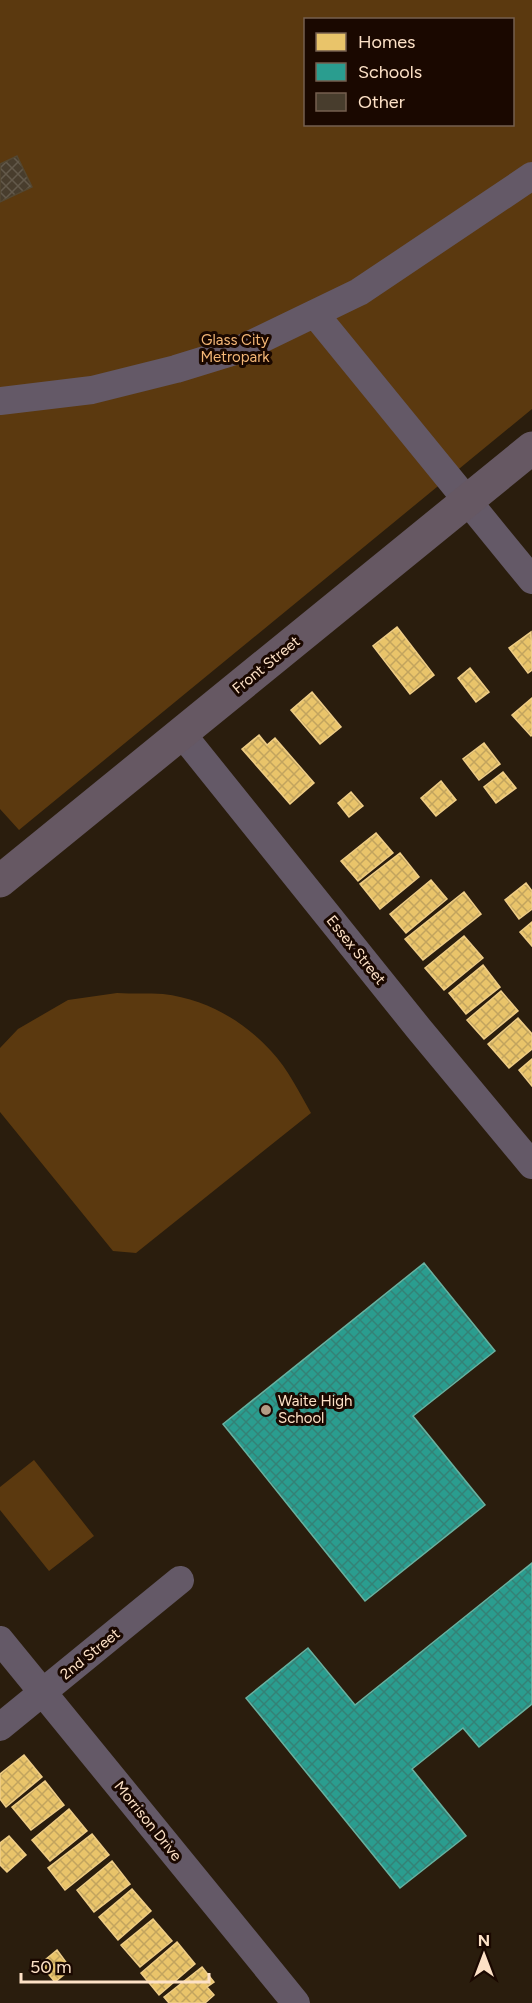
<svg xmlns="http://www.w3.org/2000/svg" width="532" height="2003" font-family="Figtree,sans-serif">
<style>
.park{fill:#5b390f;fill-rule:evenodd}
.homes{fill:url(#homes-cross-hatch);stroke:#efcd86;stroke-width:1.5}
.schools{fill:url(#schools-cross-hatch);stroke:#69b1a0;stroke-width:1.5}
.building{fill:url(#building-cross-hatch);stroke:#534732;stroke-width:1.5}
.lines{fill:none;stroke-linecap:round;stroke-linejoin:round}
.minor{stroke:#645967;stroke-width:28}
.major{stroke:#665863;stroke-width:33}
.poi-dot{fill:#b39c85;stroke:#1a0800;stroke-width:2}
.labels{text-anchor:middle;stroke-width:6;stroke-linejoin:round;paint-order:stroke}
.park-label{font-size:15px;fill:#f4b776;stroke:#1a0800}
.street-label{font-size:15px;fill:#fde1c6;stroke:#1a0800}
.poi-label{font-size:15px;fill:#fde1c6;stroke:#1a0800;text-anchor:start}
</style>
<defs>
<pattern id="homes-cross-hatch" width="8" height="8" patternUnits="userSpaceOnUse" patternTransform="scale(1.5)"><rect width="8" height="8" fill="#e9c46a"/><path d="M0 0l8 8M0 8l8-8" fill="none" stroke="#c2a45e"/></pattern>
<pattern id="schools-cross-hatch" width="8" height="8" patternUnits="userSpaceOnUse" patternTransform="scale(1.5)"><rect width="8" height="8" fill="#2a9d8f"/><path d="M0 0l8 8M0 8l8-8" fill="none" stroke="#348276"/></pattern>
<pattern id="building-cross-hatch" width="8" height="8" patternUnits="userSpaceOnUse" patternTransform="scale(1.5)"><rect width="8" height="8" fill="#483d2d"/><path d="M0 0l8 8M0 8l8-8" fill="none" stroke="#63594a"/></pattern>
</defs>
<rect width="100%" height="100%" fill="#2a1d0d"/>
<path class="park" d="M0 0H532V409L19 830 0 809ZM306 20H512V124H306Z
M117 993C132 994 148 993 163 994 205 999 243 1020 271 1051 288 1069 299 1092 311 1113L136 1253 113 1251 0 1112V1048L18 1029 68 1000Z
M34 1460 94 1536 49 1571 0 1510V1487Z"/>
<path class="homes" d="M397 627 434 675 410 694 373 646Z
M531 632 532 670 528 673 509 648Z
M470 668 489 692 476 702 458 678Z
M312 692 341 727 320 744 291 710Z
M532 698V735L531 736 512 715Z
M259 735 267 745 275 738 314 783 290 804 242 749Z
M484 743 500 764 479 780 463 759Z
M503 772 516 788 496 803 484 787Z
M441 781 456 800 436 816 421 798Z
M351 792 363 806 349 817 338 803Z
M376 833 393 853 358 881 341 861Z
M400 853 419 877 380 909 360 884Z
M431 880 447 899 406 933 390 914Z
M526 883 532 891V909L519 919 505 900Z
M464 892 481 914 423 960 405 939Z
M532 922V946L520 932Z
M464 936 483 958 444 990 425 968Z
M483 965 500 987 466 1014 449 993Z
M501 991 518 1011 484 1039 467 1020Z
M518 1018 532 1034V1049L509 1068 488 1044Z
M532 1059V1086L519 1070Z
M24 1755 42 1777 6 1807 0 1799V1774Z
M45 1781 64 1805 31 1830 12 1807Z
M69 1809 87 1831 50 1861 32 1840Z
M92 1834 109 1855 65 1890 48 1868Z
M9 1836 26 1855 7 1872 0 1865V1843Z
M112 1861 130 1884 94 1912 77 1890Z
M132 1889 151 1911 118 1940 99 1917Z
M153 1919 172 1941 140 1967 121 1945Z
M177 1942 195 1964 159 1995 141 1973Z
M57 1950 71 1969 55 1982 40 1964Z
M202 1967 214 1982 207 1987 214 1995 205 2003H169L164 1997Z"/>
<path class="schools" d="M424 1263 495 1351 413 1416 485 1505 365 1601 223 1424Z
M532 1563V1704L479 1747 463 1728 412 1769 466 1836 400 1888 246 1698 308 1648 355 1705Z"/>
<path class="building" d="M17 156 32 187 0 202V164Z"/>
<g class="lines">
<path class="minor" d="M315 314 532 580
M0 401 92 390 176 369 241 349 359 292 532 176
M182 734 419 1029 532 1165
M0 1640 296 2003
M0 1727 180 1580"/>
<path class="major" d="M0 881 532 448"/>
</g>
<circle class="poi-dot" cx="266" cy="1410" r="6"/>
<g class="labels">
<g class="park-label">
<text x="235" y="345">Glass City<tspan x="235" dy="17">Metropark</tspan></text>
</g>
<g class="street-label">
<text transform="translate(266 665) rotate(-39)" y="5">Front Street</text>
<text transform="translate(356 950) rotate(51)" y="5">Essex Street</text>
<text transform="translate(90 1654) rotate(-39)" y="5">2nd Street</text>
<text transform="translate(148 1821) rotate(51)" y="5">Morrison Drive</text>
</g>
<g class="poi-label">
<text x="278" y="1406">Waite High<tspan x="278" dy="17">School</tspan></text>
</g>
</g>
<rect x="304" y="18" width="210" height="108" fill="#1a0800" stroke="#755f4f" stroke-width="1.5"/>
<rect x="316" y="33" width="30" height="18" fill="#e9c46a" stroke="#755f4f" stroke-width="1.5"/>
<text x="358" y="48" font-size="18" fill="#fde1c6">Homes</text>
<rect x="316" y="63" width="30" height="18" fill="#2a9d8f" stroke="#755f4f" stroke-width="1.5"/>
<text x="358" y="78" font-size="18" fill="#fde1c6">Schools</text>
<rect x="316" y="93" width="30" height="18" fill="#483d2d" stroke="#755f4f" stroke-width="1.5"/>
<text x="358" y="108" font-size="18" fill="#fde1c6">Other</text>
<g transform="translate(484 1955)" stroke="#1a0800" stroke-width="4.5" paint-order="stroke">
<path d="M0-4.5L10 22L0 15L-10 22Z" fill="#fde1c6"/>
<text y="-9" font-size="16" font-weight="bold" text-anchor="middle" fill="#fde1c6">N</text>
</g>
<path d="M21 1973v9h188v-9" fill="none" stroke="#fde1c6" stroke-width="3"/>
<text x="30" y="1973" font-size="18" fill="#fde1c6" stroke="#1a0800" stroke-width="4.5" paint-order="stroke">50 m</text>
</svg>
